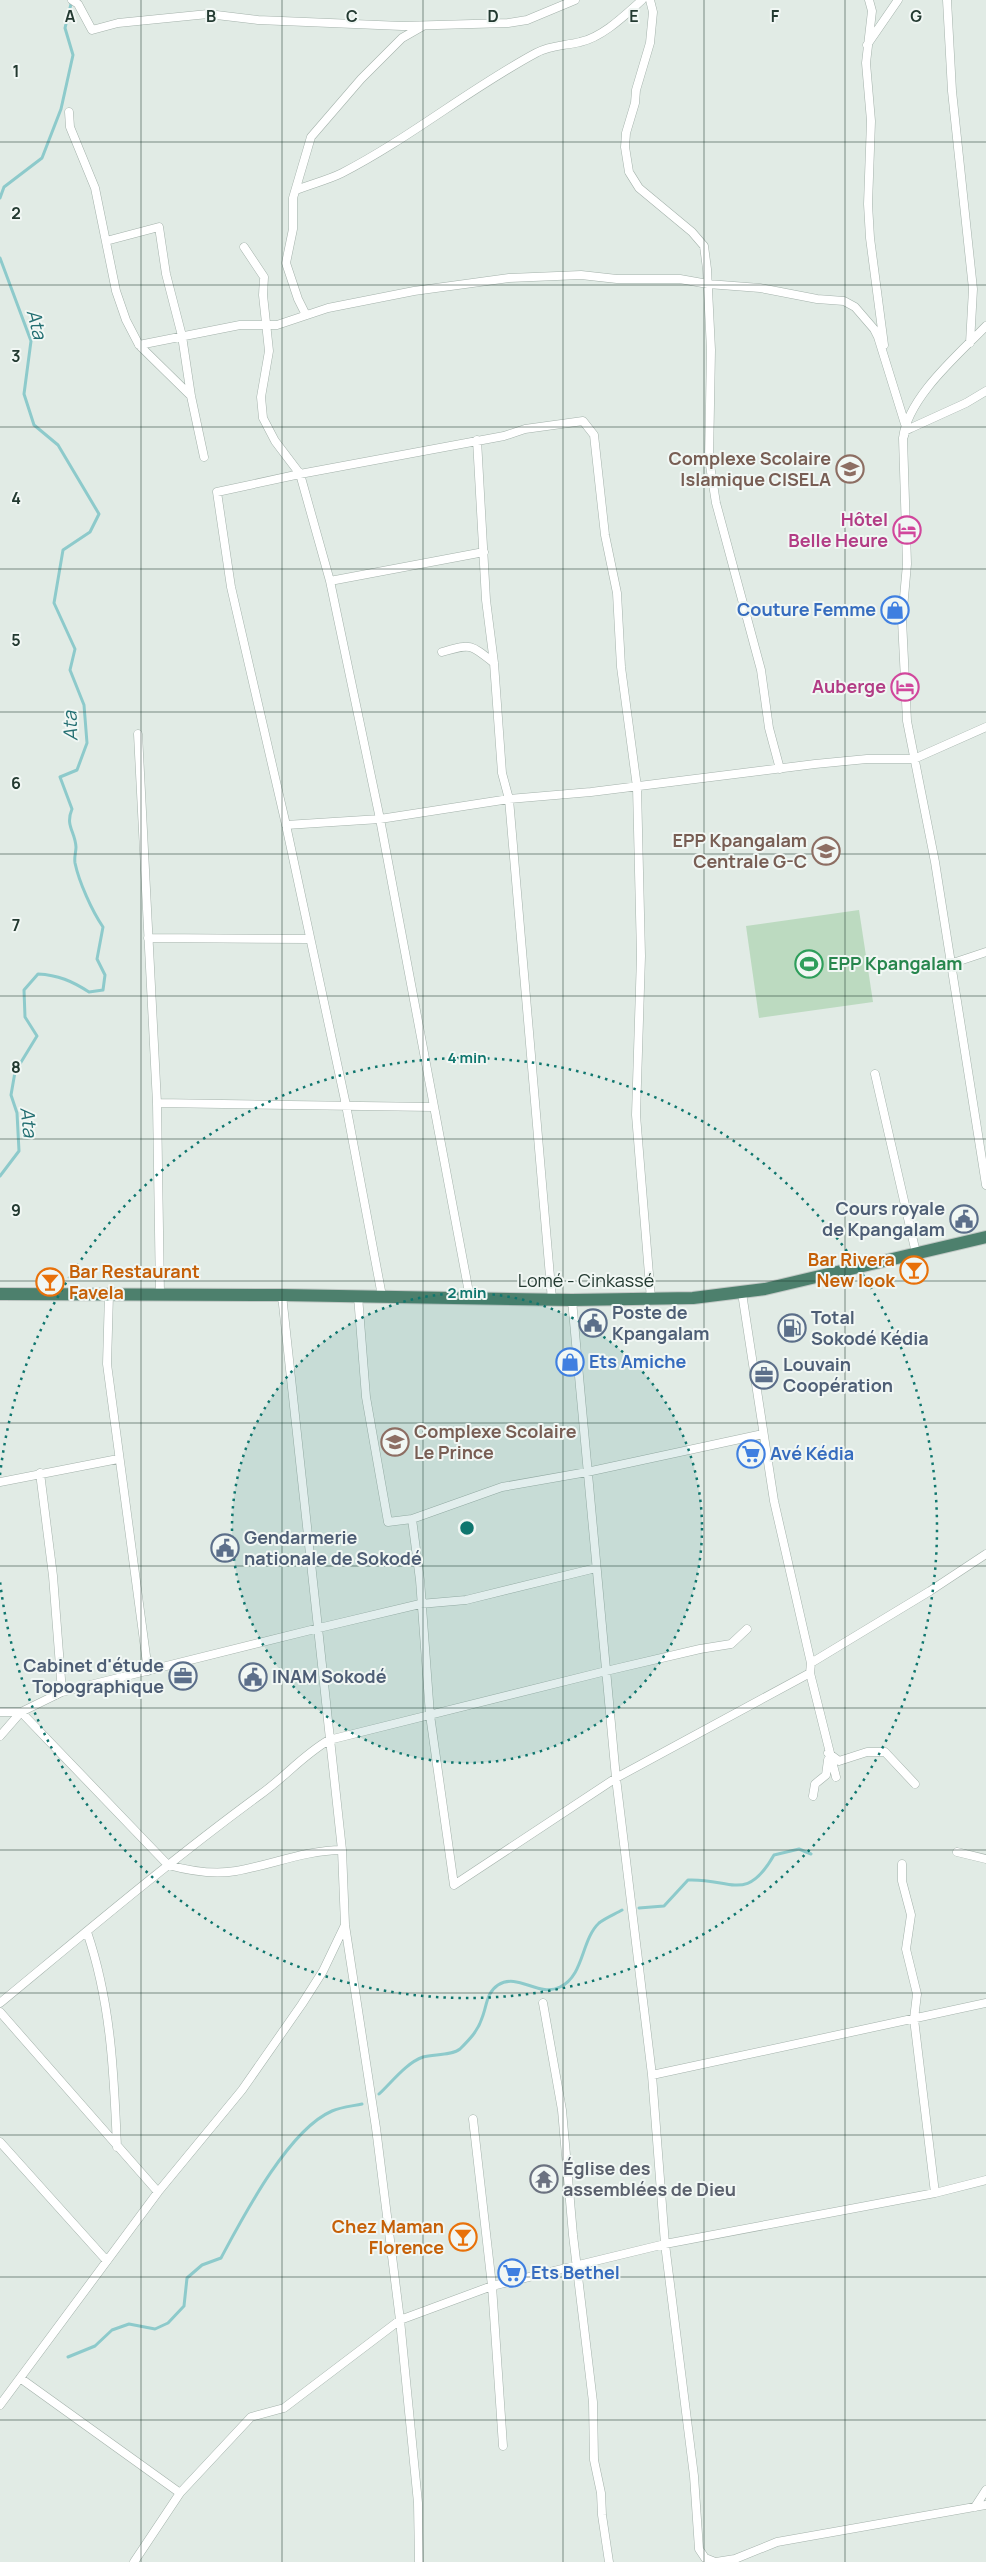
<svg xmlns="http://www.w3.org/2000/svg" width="986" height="2562" font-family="Manrope,sans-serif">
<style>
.green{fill:#bcdac0}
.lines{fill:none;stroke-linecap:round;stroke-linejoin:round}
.stream{stroke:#8dcacb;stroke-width:3}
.minor-casing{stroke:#a4b2ab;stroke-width:9}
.trunk-casing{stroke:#c1c8c5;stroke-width:14}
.minor{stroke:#fff;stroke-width:8}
.trunk{stroke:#4d806d;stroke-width:12}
.grid{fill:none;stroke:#233a31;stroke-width:1;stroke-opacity:0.55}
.ring{fill:none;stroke:#0f766e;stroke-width:2.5;stroke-dasharray:2.5 5}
.labels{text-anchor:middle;stroke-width:4;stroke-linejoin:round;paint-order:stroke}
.education-label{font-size:18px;font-weight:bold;fill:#785e54;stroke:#f1f7f4;text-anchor:end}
.hotel-label{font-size:18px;font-weight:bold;fill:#b23c85;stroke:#f1f7f4;text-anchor:end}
.shop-label{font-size:18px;font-weight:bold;fill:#366cbe;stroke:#f1f7f4;text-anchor:start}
.leisure-label{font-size:18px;font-weight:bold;fill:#27864d;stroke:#f1f7f4;text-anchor:start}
.service-label{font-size:18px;font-weight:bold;fill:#4e5e75;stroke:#f1f7f4;text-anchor:start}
.food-label{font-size:18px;font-weight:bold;fill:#c56008;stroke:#f1f7f4;text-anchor:end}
.street-label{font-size:18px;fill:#233a31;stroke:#f1f7f4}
.worship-label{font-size:18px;font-weight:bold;fill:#5b616d;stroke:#f1f7f4;text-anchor:start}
.water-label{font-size:19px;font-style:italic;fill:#226e71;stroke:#f1f7f4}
.grid-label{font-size:16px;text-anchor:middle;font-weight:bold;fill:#233a31;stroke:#f1f7f4;stroke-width:4;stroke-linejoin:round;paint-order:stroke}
.centre{fill:#0f766e;stroke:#f1f7f4;stroke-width:2.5}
.ring-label{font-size:15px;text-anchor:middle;font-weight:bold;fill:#0f766e;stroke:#f1f7f4;stroke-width:4;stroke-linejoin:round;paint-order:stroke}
</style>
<rect width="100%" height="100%" fill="#e1ebe5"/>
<path class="green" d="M859 910 873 1002 759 1018 746 926Z"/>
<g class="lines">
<path class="stream" d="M0 198 4 187 42 158 61 109 73 55 65 28 72 0
M0 258 31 341 24 394 34 425 58 445 99 514 90 532 63 550 54 603 75 649 70 670 84 705 87 743 77 770 60 777 72 809C65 826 75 831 76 847 76 852 74 857 75 863 79 882 92 911 103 927L97 959 105 975 103 990 89 992C72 981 58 975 38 974L24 990 25 1017 37 1036 15 1072 11 1095 17 1113 19 1151 0 1176
M639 1908 664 1906 688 1880C731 1878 746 1904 774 1855L799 1849 811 1854
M379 2094C392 2082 406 2063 423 2057 434 2054 451 2056 460 2049 469 2040 478 2031 482 2018 487 2006 486 1993 498 1985 518 1972 539 1998 560 1987 584 1976 581 1940 599 1923 605 1918 615 1914 622 1910
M68 2357 95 2346 112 2330 129 2324 155 2329 168 2323 184 2306 187 2278 202 2265 221 2258C243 2217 288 2130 332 2111 341 2107 353 2106 362 2104"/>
<g class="minor-casing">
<path id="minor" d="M72 0 78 4 92 30 118 23 208 14 258 20 402 26 508 23 527 20 575 0
M650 0 653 12 650 43 636 90 635 103 626 133 625 147 629 172 639 188 692 232 704 246 707 269 711 350 709 459 716 503 761 670 769 728 780 769
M869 0 872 11 866 63 871 121 868 204 870 238 884 345
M947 0 952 91 973 289 970 343
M867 45 898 0
M69 112 70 127 95 188 116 291 126 320 139 345 240 325H277L328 308 414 291 509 278 581 275 617 279H680L708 284 760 288 817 299 844 301 855 307 874 329 878 337 905 424
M296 190C311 184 328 180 342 173 410 138 469 89 536 53 551 45 564 46 580 42 603 37 625 15 642 0
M106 241 159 227 166 274 182 336 191 396 204 457
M244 247 264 277 263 295 269 351 261 397 263 418 275 441 300 474 330 581 380 819 470 1298
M306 315 298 299 286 263 293 229V198L311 137 361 79 402 38 423 26
M986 326C958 355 908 397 903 438L907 564 902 620 907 721 935 862 986 1185
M139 345 191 396
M904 436 905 431 911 428 966 403 986 391
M477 440 486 600 494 663 502 773 509 799 552 1300
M330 581 484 552
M442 652C471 644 469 643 494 663
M138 734 157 1103 160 1294
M286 825 380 819 509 799 591 792 815 764 867 759H914L986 727
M148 938 310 939
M950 964 986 952
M875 1074 916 1253
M157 1103 433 1107
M742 1293 774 1501 811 1663 810 1673 836 1777
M109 1294 107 1364 148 1671
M282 1295 342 1850 345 1925 376 2128 400 2320 418 2503 419 2562
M358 1296 366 1397 388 1522 412 1519 502 1487 587 1472 763 1434
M382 1296 346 1105 286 825 231 587 217 492 300 474 504 436 525 429 583 421 594 435 605 535 617 593 621 667 637 787 641 956 636 1115 651 1299
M572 1300 616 1778 652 2075 665 2244 694 2476 699 2549 705 2558 715 2562
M40 1473 53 1576 62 1692
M0 1482 118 1459
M412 1519 420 1580 430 1715 454 1885 616 1778 810 1673
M811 1663 930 1591 986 1554
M0 1712H21L168 1865C190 1871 213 1875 236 1871 271 1865 306 1850 342 1850
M0 1736 21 1712 62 1692 319 1628 420 1604 466 1600 596 1568
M828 1753 839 1761 867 1752H885L915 1784
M813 1796 815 1784 826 1775 828 1760
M957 1852 986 1859
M902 1864V1881L911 1915 906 1949 917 1994 914 2019 935 2193
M87 1932C111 2002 114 2074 117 2147
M0 2003C86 1932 171 1860 261 1794 285 1777 303 1755 329 1740L606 1671 700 1649 731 1644 747 1629
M543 2003 562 2110 573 2235 593 2402 594 2460 601 2493 602 2515 609 2562
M0 2012 158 2192
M652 2075 986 2003
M473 2119 492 2286 503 2446
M0 2142 107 2261
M20 2378 180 2493
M0 2405 158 2192 242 2090 302 2004 323 1971 345 1925
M975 2507 986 2490
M134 2562 180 2493 251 2417 284 2408 400 2320 492 2286 665 2244 935 2193 986 2180
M716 2562 735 2559 777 2542 986 2505"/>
</g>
<g class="trunk-casing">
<path id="trunk" d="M0 1294 282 1295 572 1300 693 1298 765 1289 986 1237"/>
</g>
<use href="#minor" class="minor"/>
<use href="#trunk" class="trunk"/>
</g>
<path class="grid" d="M141 0V2562M282 0V2562M423 0V2562M563 0V2562M704 0V2562M845 0V2562M0 142H986M0 285H986M0 427H986M0 569H986M0 712H986M0 854H986M0 996H986M0 1139H986M0 1281H986M0 1423H986M0 1566H986M0 1708H986M0 1850H986M0 1993H986M0 2135H986M0 2277H986M0 2420H986"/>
<circle cx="467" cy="1528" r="235" fill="#0f766e" fill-opacity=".12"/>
<g class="ring">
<circle cx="467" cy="1528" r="235"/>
<path d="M0 1475A470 470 0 1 1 0 1581"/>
</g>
<defs>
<g id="school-ring" transform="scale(1.4375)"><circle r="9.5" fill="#f1f7f4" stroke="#8d6e63" stroke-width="1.5"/><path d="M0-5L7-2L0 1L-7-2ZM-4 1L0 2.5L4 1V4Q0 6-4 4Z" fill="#8d6e63"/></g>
<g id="hotel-ring" transform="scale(1.4375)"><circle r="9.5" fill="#f1f7f4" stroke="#d1479c" stroke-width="1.5"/><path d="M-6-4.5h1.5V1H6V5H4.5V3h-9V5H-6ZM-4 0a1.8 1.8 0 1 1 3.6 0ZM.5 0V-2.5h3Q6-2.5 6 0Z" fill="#d1479c"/></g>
<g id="shop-ring" transform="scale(1.4375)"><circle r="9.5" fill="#f1f7f4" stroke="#3f7fe0" stroke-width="1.5"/><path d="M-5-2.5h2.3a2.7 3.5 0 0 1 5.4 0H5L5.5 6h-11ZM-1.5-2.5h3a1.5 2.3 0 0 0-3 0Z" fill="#3f7fe0"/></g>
<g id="stadium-ring" transform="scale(1.4375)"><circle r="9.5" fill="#f1f7f4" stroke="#2e9e5b" stroke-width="1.5"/><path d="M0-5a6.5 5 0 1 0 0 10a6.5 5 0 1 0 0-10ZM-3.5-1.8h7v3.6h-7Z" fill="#2e9e5b"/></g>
<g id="civic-ring" transform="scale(1.4375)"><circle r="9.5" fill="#f1f7f4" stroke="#5c6f8a" stroke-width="1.5"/><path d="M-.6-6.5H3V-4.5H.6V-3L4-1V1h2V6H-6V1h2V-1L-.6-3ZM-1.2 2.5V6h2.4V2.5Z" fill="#5c6f8a"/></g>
<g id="bar-ring" transform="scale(1.4375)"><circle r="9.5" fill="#f1f7f4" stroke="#e8710a" stroke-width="1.5"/><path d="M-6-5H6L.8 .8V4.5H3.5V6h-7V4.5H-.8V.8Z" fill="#e8710a"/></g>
<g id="fuel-ring" transform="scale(1.4375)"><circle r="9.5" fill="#f1f7f4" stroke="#5c6f8a" stroke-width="1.5"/><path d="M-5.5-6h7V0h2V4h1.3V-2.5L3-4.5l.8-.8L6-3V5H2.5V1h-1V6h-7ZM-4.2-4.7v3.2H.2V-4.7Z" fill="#5c6f8a"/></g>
<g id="office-ring" transform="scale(1.4375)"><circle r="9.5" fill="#f1f7f4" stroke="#5c6f8a" stroke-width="1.5"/><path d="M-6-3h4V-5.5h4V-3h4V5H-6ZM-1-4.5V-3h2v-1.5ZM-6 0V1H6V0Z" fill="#5c6f8a"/></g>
<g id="supermarket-ring" transform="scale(1.4375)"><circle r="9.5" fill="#f1f7f4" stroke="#3f7fe0" stroke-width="1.5"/><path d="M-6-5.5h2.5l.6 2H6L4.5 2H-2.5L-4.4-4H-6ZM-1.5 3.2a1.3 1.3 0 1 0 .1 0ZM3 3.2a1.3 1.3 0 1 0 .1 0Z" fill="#3f7fe0"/></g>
<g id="temple-ring" transform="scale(1.4375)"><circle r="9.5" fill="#f1f7f4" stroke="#6b7280" stroke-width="1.5"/><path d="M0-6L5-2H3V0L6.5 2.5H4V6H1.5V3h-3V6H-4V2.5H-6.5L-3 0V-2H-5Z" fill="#6b7280"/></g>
</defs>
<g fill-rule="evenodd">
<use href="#school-ring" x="850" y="469"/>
<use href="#hotel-ring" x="907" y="530"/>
<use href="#shop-ring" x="895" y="610"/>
<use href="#hotel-ring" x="905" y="687"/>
<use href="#school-ring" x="826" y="851"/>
<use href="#stadium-ring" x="809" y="964"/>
<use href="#civic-ring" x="964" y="1219"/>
<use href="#bar-ring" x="914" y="1270"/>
<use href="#bar-ring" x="50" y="1282"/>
<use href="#civic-ring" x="593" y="1323"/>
<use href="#fuel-ring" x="792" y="1328"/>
<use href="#shop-ring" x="570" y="1362"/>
<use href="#office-ring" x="764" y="1375"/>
<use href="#school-ring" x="395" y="1442"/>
<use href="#supermarket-ring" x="751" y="1454"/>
<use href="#civic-ring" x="225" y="1548"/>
<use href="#office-ring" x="183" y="1676"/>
<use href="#civic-ring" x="253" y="1677"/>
<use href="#temple-ring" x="544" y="2179"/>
<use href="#bar-ring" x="463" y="2237"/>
<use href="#supermarket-ring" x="512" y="2273"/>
</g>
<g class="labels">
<g class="education-label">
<text x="831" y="465">Complexe Scolaire<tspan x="831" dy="21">Islamique CISELA</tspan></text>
<text x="807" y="847">EPP Kpangalam<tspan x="807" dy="21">Centrale G-C</tspan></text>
<text x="414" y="1438" text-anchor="start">Complexe Scolaire<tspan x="414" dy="21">Le Prince</tspan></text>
</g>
<g class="hotel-label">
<text x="888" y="526">Hôtel<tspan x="888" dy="21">Belle Heure</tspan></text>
<text x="886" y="693">Auberge</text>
</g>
<g class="shop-label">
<text x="876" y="616" text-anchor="end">Couture Femme</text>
<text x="589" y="1368">Ets Amiche</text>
<text x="770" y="1460">Avé Kédia</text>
<text x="531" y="2279">Ets Bethel</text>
</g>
<g class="leisure-label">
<text x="828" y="970">EPP Kpangalam</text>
</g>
<g class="service-label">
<text x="945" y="1215" text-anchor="end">Cours royale<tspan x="945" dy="21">de Kpangalam</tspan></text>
<text x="612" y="1319">Poste de<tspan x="612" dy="21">Kpangalam</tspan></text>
<text x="811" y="1324">Total<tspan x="811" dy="21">Sokodé Kédia</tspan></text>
<text x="783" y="1371">Louvain<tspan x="783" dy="21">Coopération</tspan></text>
<text x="244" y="1544">Gendarmerie<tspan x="244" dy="21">nationale de Sokodé</tspan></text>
<text x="164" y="1672" text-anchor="end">Cabinet d'étude<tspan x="164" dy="21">Topographique</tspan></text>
<text x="272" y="1683">INAM Sokodé</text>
</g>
<g class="food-label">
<text x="895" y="1266">Bar Rivera<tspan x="895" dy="21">New look</tspan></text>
<text x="69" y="1278" text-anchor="start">Bar Restaurant<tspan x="69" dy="21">Favela</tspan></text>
<text x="444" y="2233">Chez Maman<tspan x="444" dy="21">Florence</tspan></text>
</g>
<g class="street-label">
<text x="586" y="1287">Lomé - Cinkassé</text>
</g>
<g class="worship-label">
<text x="563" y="2175">Église des<tspan x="563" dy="21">assemblées de Dieu</tspan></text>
</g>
<g class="water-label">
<text transform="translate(37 324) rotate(75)" y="7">Ata</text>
<text transform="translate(70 726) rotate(-92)" y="7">Ata</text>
<text transform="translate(29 1122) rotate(83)" y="7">Ata</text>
</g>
</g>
<g class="grid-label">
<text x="70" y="22">A</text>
<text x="211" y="22">B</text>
<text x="352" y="22">C</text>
<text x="493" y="22">D</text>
<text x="634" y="22">E</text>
<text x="775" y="22">F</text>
<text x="916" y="22">G</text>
<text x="16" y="77">1</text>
<text x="16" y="219">2</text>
<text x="16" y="362">3</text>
<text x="16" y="504">4</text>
<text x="16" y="646">5</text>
<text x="16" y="789">6</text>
<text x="16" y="931">7</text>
<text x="16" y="1073">8</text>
<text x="16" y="1216">9</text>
</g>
<circle cx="467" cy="1528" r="8" class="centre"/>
<g class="ring-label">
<text x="467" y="1063">4 min</text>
<text x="467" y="1298">2 min</text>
</g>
</svg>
